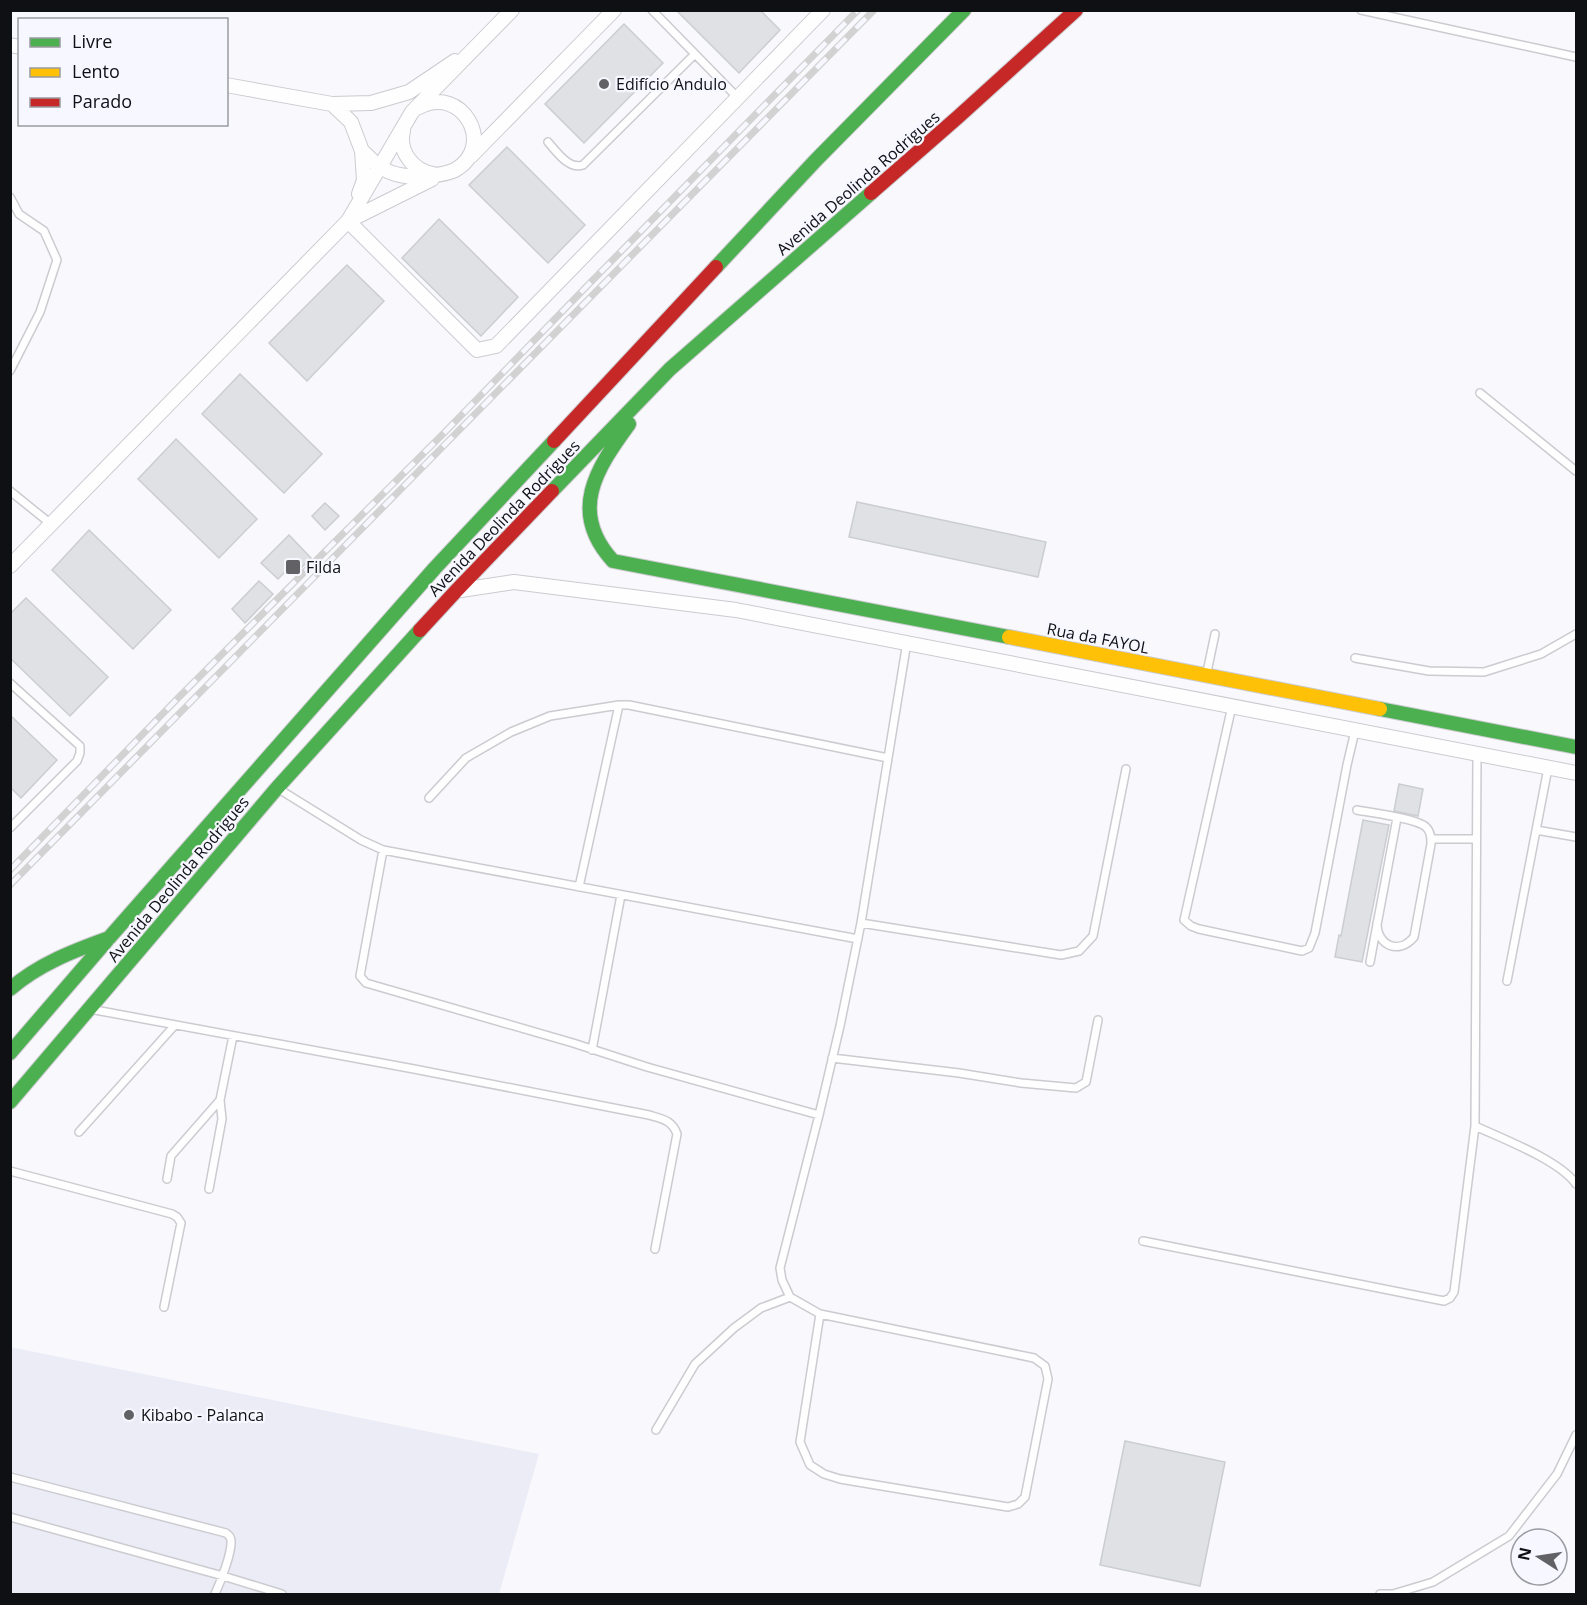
<svg xmlns="http://www.w3.org/2000/svg" width="1587" height="1605" font-family="'Open Sans',sans-serif">
<style>
.built{fill:#ececf7}
.building{fill:#dfe1e5;stroke:#cbcdd1;stroke-width:1.5}
.lines{fill:none;stroke-linecap:round;stroke-linejoin:round}
.lane-casing{stroke:#cbcbd0;stroke-width:10}
.street-casing{stroke:#cbcbd0;stroke-width:16}
.fast-casing{stroke:#cbcbd0;stroke-width:16}
.slow-casing{stroke:#cbcbd0;stroke-width:16}
.jam-casing{stroke:#cbcbd0;stroke-width:16}
.lane{stroke:#fefeff;stroke-width:7}
.street{stroke:#fefeff;stroke-width:14}
.fast{stroke:#4caf50;stroke-width:14}
.slow{stroke:#ffc107;stroke-width:14}
.jam{stroke:#c62828;stroke-width:14}
.rail-casing{stroke:#d2d2d3;stroke-width:7}
.rail{stroke:#f6f7ff;stroke-width:4.5;stroke-dasharray:14;stroke-linecap:butt}
.poi-dot{fill:#616166;stroke:#f6f7ff;stroke-width:2}
.labels{text-anchor:middle;stroke-width:4.5;stroke-linejoin:round;paint-order:stroke}
.poi-label{font-size:16px;fill:#0f1014;stroke:#f6f7ff;text-anchor:start}
.street-label{font-size:16px;fill:#0f1014;stroke:#f6f7ff}
</style>
<rect width="100%" height="100%" fill="#f8f8fd"/>
<path class="built" d="M10 1347 539 1454 499 1594H11Z"/>
<path class="building" d="M676 10H760L780 30 739 73Z
M624 24 663 63 584 143 545 104Z
M507 147 585 225 548 263 469 185Z
M439 219 518 297 481 336 402 258Z
M347 265 384 301 307 381 269 343Z
M240 374 322 454 284 493 202 414Z
M176 439 257 519 219 558 138 479Z
M857 502 1046 542 1038 577 849 537Z
M325 503 339 516 325 530 312 516Z
M89 530 171 610 133 649 52 570Z
M289 535 311 558 298 571 292 565 278 579 261 563Z
M259 581 273 594 245 623 232 609Z
M26 598 108 677 70 716 10 658V614Z
M10 715 57 760 21 798 10 787Z
M1399 784 1423 789 1418 816 1394 811Z
M1363 820 1389 825 1362 962 1335 957 1339 935 1341 936Z
M1125 1441 1225 1462 1200 1586 1100 1565Z"/>
<g class="lines">
<g class="lane-casing">
<path id="lane" d="M652 10 738 98
M1361 10 1576 57
M548 142C557 152 569 170 583 165L695 54
M10 197 19 214 44 231 57 260 40 312 10 371
M1480 393 1576 471
M10 491 51 524
M1355 658 1429 671 1484 672 1541 654 1576 634
M1207 672 1215 634
M10 683 80 746V753L77 761 10 828
M1232 706 1184 920 1191 926 1199 929 1302 951 1309 948 1315 933 1347 765 1355 731
M282 791 361 840 383 850 858 939
M429 798 466 758 511 732 550 716 619 705H629L888 758
M1357 810C1372 813 1416 818 1426 827 1431 832 1431 838 1431 844L1414 937C1399 955 1377 946 1377 923
M1536 830 1576 837
M1431 839H1476
M383 850 360 976 366 983 573 1043 647 1067 819 1115
M579 887 619 705
M861 923 1061 955 1079 951 1093 936 1126 769
M1370 962 1397 818
M1507 981 1548 768
M95 1010 414 1069 649 1115C662 1119 672 1120 677 1134L655 1249
M592 1050 621 895
M832 1058 959 1073 1021 1083 1076 1088 1086 1082 1098 1020
M1475 1126C1503 1139 1559 1160 1576 1184
M79 1132 175 1025
M10 1171 172 1214 177 1217 181 1223 164 1307
M167 1179 171 1156 220 1100 233 1036
M209 1189 222 1119 220 1100
M1143 1241 1444 1301 1450 1298 1454 1292 1475 1126 1477 754
M820 1314 800 1442 810 1465 824 1474 840 1479 1008 1507 1018 1504 1025 1497 1048 1379 1045 1366 1034 1358 820 1314 790 1297 782 1280 780 1268 819 1115 840 1026 861 923 907 642
M656 1430 695 1364 734 1328 761 1308 790 1297
M10 1477 226 1533C229 1536 231 1536 231 1541 232 1553 220 1583 215 1594
M10 1517 223 1576 282 1594
M1380 1594H1393L1433 1582 1509 1536 1557 1474 1576 1435"/>
</g>
<g class="street-casing">
<path id="street" d="M10 45 20 47
M226 85 332 104 371 103 409 92 455 61
M332 104 351 122 362 151 364 180 359 194
M403 131C398 151 413 171 433 174
M362 151C368 156 373 162 379 166 392 176 412 178 428 176 437 175 447 174 455 170 497 146 462 84 419 107
M471 156 614 10
M348 221 477 350 496 346 823 10
M348 221 432 179
M10 566 348 221 412 112 512 10
M461 590 514 582 736 610 1576 773"/>
</g>
<g class="fast-casing">
<path id="fast" d="M716 267 816 160 964 10
M629 424C596 469 568 512 613 561L1009 637
M552 491 670 369 871 193
M1380 709 1576 747
M10 989C39 964 73 951 109 938
M10 1053 109 938 435 568 554 441
M10 1102 277 788 420 630"/>
</g>
<g class="slow-casing">
<path id="slow" d="M1009 637 1380 709"/>
</g>
<g class="jam-casing">
<path id="jam" d="M871 193 958 117 1076 10
M554 441 716 267
M420 630 456 591 552 491"/>
</g>
<use href="#lane" class="lane"/>
<use href="#street" class="street"/>
<use href="#fast" class="fast"/>
<use href="#slow" class="slow"/>
<use href="#jam" class="jam"/>
<g class="rail-casing">
<path id="rail" d="M10 870 178 698 445 432 588 285 858 10
M10 885 874 10"/>
</g>
<use href="#rail" class="rail"/>
</g>
<g class="poi-dot">
<circle cx="604" cy="84" r="6"/>
<rect x="285" y="559" width="16" height="16" rx="3"/>
<circle cx="129" cy="1415" r="6"/>
</g>
<g class="labels">
<g class="poi-label">
<text x="616" y="90">Edifício Andulo</text>
<text x="306" y="573">Filda</text>
<text x="141" y="1421">Kibabo - Palanca</text>
</g>
<g class="street-label">
<text transform="translate(858 183) rotate(-41)" y="6">Avenida Deolinda Rodrigues</text>
<text transform="translate(504 518) rotate(-46)" y="6">Avenida Deolinda Rodrigues</text>
<text transform="translate(1098 638) rotate(11)" y="6">Rua da FAYOL</text>
<text transform="translate(178 879) rotate(-50)" y="6">Avenida Deolinda Rodrigues</text>
</g>
</g>
<rect width="1587" height="1605" fill="none" stroke="#0f1014" stroke-width="24"/>
<rect x="18" y="18" width="210" height="108" fill="#f6f7ff" stroke="#9a9ba1" stroke-width="1.5"/>
<rect x="30" y="38" width="30" height="9" fill="#4caf50" stroke="#9a9ba1" stroke-width="1.5"/>
<text x="72" y="48" font-size="18" fill="#0f1014">Livre</text>
<rect x="30" y="68" width="30" height="9" fill="#ffc107" stroke="#9a9ba1" stroke-width="1.5"/>
<text x="72" y="78" font-size="18" fill="#0f1014">Lento</text>
<rect x="30" y="98" width="30" height="9" fill="#c62828" stroke="#9a9ba1" stroke-width="1.5"/>
<text x="72" y="108" font-size="18" fill="#0f1014">Parado</text>
<g transform="translate(1539 1557) rotate(282)"><circle r="28" fill="#f6f7ff" stroke="#9a9ba1" stroke-width="1.5"/>
<path d="M0-4.5L10 22L0 15L-10 22Z" fill="#616166"/>
<text y="-9" font-size="16" font-weight="bold" text-anchor="middle" fill="#0f1014">N</text>
</g>
</svg>
